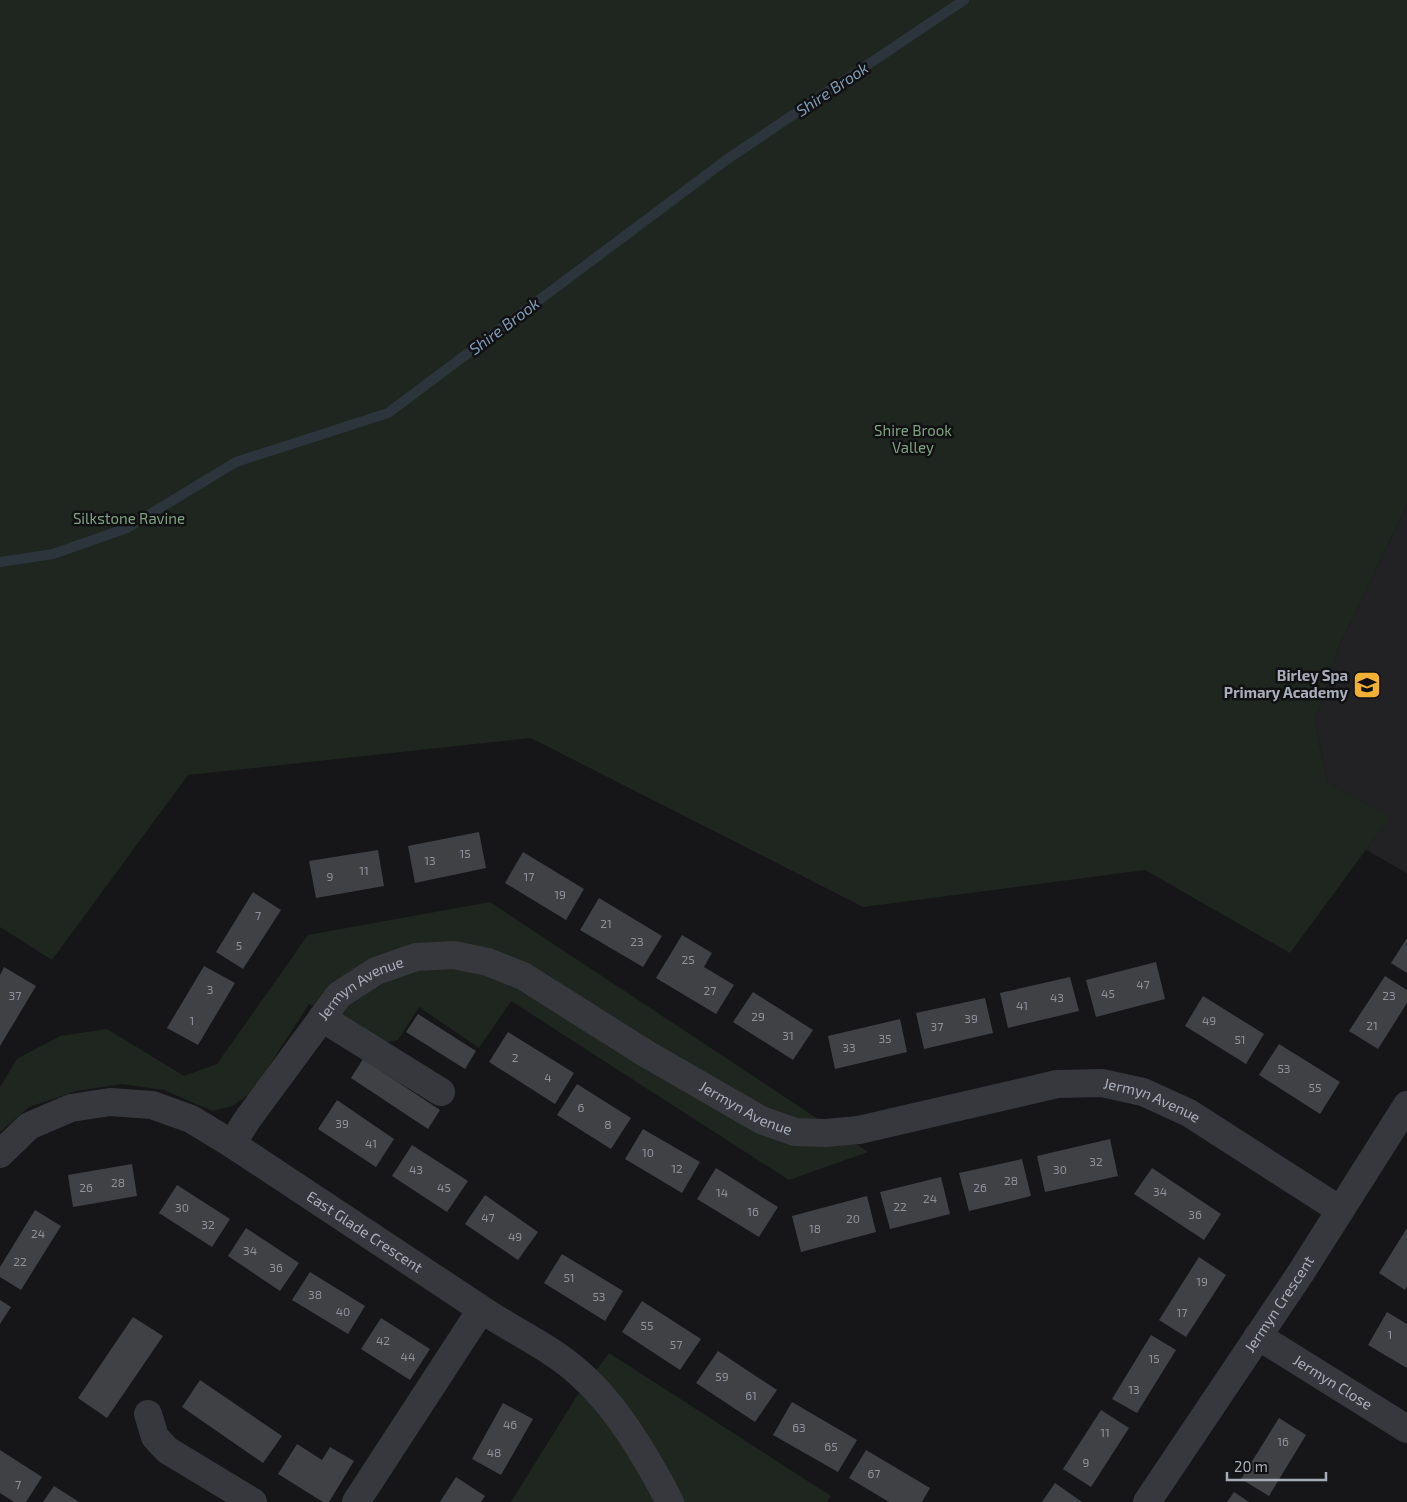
<svg xmlns="http://www.w3.org/2000/svg" width="1407" height="1502" font-family="'Exo 2',sans-serif">
<style>
.built{fill:#222225}
.green{fill:#1e261f}
.lines{fill:none;stroke-linecap:round;stroke-linejoin:round}
.stream{stroke:#2c353c;stroke-width:10}
.building{fill:#404145}
.minor{stroke:#37383d;stroke-width:28}
.labels{text-anchor:middle;stroke-width:5;stroke-linejoin:round;paint-order:stroke}
.number-label{font-size:12px;fill:#8e929b}
.park-label{font-size:15px;fill:#7fa381;stroke:#111113}
.poi-label{font-size:15px;font-weight:bold;fill:#a8adb8;stroke:#111113;text-anchor:end}
.street-label{font-size:15px;fill:#a8adb8;stroke:#111113}
.water-label{font-size:16px;font-style:italic;fill:#7f9bb3;stroke:#111113}
</style>
<rect width="100%" height="100%" fill="#161618"/>
<path class="built" d="M1407 505V873L1366 850 1389 817 1327 782 1315 722 1338 648Z"/>
<path class="green" d="M0 0H1407V505L1338 648 1315 722 1327 782 1390 817 1290 953 1145 870 863 907 531 738 188 775 52 960 0 927Z
M490 902 868 1152 789 1180 511 1001 479 1048 419 1007 398 1040 380 1044 309 1004 252 1092 232 1106 212 1111 164 1090 122 1084 77 1091 29 1107 0 1132V1087L17 1059 60 1036 107 1029 184 1076 217 1064 308 935Z
M609 1353 831 1496 827 1502H511L575 1399Z"/>
<g class="lines">
<path class="stream" d="M0 562 53 554 127 528 236 462 388 413 729 158 964 0"/>
</g>
<path class="building" d="M479 832 486 868 415 883 408 846Z
M378 850 384 886 316 898 309 861Z
M523 852 584 889 566 920 505 883Z
M253 892 281 910 243 969 216 952Z
M599 898 662 936 643 967 580 930Z
M682 935 712 953 704 967 734 985 716 1014 656 978Z
M1407 938V973L1391 963Z
M1156 962 1165 999 1096 1017 1086 980Z
M204 966 235 983 198 1045 167 1028Z
M4 967 36 986 0 1046V975Z
M1385 976 1407 990V1003L1378 1049 1349 1031Z
M1070 977 1079 1011 1008 1028 1000 993Z
M753 992 813 1030 793 1060 733 1022Z
M1203 996 1264 1034 1246 1064 1185 1026Z
M985 998 993 1033 924 1049 916 1013Z
M418 1014 476 1051 465 1069 406 1032Z
M900 1019 907 1052 835 1069 828 1036Z
M508 1032 574 1073 555 1104 489 1062Z
M1279 1044 1340 1082 1320 1114 1259 1075Z
M363 1059 440 1110 428 1129 351 1078Z
M577 1084 631 1118 611 1149 557 1115Z
M337 1100 394 1139 376 1167 318 1129Z
M643 1129 700 1162 682 1193 625 1159Z
M1110 1139 1118 1176 1045 1192 1037 1156Z
M412 1145 468 1181 447 1212 392 1176Z
M1022 1159 1031 1196 969 1211 959 1173Z
M132 1164 137 1196 73 1207 68 1175Z
M716 1168 778 1207 759 1237 697 1199Z
M1152 1168 1221 1214 1204 1240 1134 1194Z
M941 1177 950 1214 890 1229 880 1192Z
M177 1185 230 1219 212 1247 159 1213Z
M485 1195 538 1232 518 1260 465 1224Z
M867 1196 876 1232 801 1252 792 1216Z
M35 1210 61 1226 21 1290 0 1277V1267Z
M246 1228 299 1263 280 1291 228 1256Z
M1407 1228V1286L1405 1290 1379 1273Z
M562 1254 623 1291 605 1321 544 1283Z
M1199 1257 1226 1275 1186 1337 1159 1320Z
M310 1272 365 1306 348 1334 292 1300Z
M0 1300 11 1307 0 1324Z
M642 1301 701 1339 680 1370 622 1332Z
M1387 1312 1407 1324V1368L1368 1345Z
M133 1317 163 1336 107 1418 78 1398Z
M381 1318 430 1349 410 1380 361 1349Z
M1151 1335 1176 1350 1137 1413 1112 1399Z
M718 1351 777 1390 755 1422 696 1383Z
M200 1380 282 1436 263 1463 182 1407Z
M792 1402 857 1440 838 1472 773 1435Z
M503 1403 533 1419 501 1475 472 1459Z
M1101 1410 1129 1428 1091 1487 1063 1469Z
M1279 1418 1306 1435 1269 1496 1241 1479Z
M297 1444 322 1460 330 1447 354 1461 329 1502H323L278 1474Z
M0 1450 42 1477 26 1502H14L0 1493Z
M866 1450 930 1488 922 1502H889L849 1478Z
M456 1477 485 1496 481 1502H440Z
M1055 1483 1082 1502H1042Z
M54 1486 79 1502H43Z
M1234 1492 1249 1502H1227Z"/>
<g class="lines">
<g class="minor">
<path d="M322 1018 441 1092"/>
<path id="s1" d="M232 1144 247 1120 339 995 376 971 416 957 454 955 488 962 523 976 645 1053 761 1120 795 1132 825 1133 859 1130 1057 1084 1102 1083 1143 1092 1189 1113 1340 1210"/>
<path id="s2" d="M0 1154 29 1126 71 1108 110 1102 152 1105 191 1119 232 1144C314 1199 396 1253 478 1307 511 1330 549 1346 579 1373 617 1406 647 1458 670 1502"/>
<path id="s3" d="M1258 1336 1407 1429"/>
<path d="M148 1414 155 1437 167 1450 253 1502"/>
<path d="M356 1502 481 1310"/>
<path id="s4" d="M1147 1502 1300 1274 1407 1105"/>
</g>
</g>
<defs>
<g id="school-square" transform="scale(1.4375)"><rect x="-9" y="-9" width="18" height="18" rx="4" fill="#f2b134" stroke="#111113"/><path d="M0-5L7-2L0 1L-7-2ZM-4 1L0 2.5L4 1V4Q0 6-4 4Z" fill="#111"/></g>
</defs>
<g fill-rule="evenodd">
<use href="#school-square" x="1367" y="685"/>
</g>
<g class="labels">
<g class="number-label">
<text x="465" y="858">15</text>
<text x="430" y="865">13</text>
<text x="364" y="875">11</text>
<text x="330" y="881">9</text>
<text x="529" y="881">17</text>
<text x="560" y="899">19</text>
<text x="258" y="920">7</text>
<text x="606" y="928">21</text>
<text x="637" y="946">23</text>
<text x="239" y="950">5</text>
<text x="688" y="964">25</text>
<text x="1143" y="989">47</text>
<text x="210" y="994">3</text>
<text x="710" y="995">27</text>
<text x="1108" y="998">45</text>
<text x="15" y="1000">37</text>
<text x="1389" y="1000">23</text>
<text x="1057" y="1002">43</text>
<text x="1022" y="1010">41</text>
<text x="758" y="1021">29</text>
<text x="971" y="1023">39</text>
<text x="192" y="1025">1</text>
<text x="1209" y="1025">49</text>
<text x="1372" y="1030">21</text>
<text x="937" y="1031">37</text>
<text x="788" y="1040">31</text>
<text x="885" y="1043">35</text>
<text x="1240" y="1044">51</text>
<text x="849" y="1052">33</text>
<text x="515" y="1062">2</text>
<text x="1284" y="1073">53</text>
<text x="548" y="1082">4</text>
<text x="1315" y="1092">55</text>
<text x="581" y="1112">6</text>
<text x="342" y="1128">39</text>
<text x="608" y="1129">8</text>
<text x="371" y="1148">41</text>
<text x="648" y="1157">10</text>
<text x="1096" y="1166">32</text>
<text x="677" y="1173">12</text>
<text x="416" y="1174">43</text>
<text x="1060" y="1174">30</text>
<text x="1011" y="1185">28</text>
<text x="118" y="1187">28</text>
<text x="86" y="1192">26</text>
<text x="444" y="1192">45</text>
<text x="980" y="1192">26</text>
<text x="1160" y="1196">34</text>
<text x="722" y="1197">14</text>
<text x="930" y="1203">24</text>
<text x="900" y="1211">22</text>
<text x="182" y="1212">30</text>
<text x="753" y="1216">16</text>
<text x="1195" y="1219">36</text>
<text x="488" y="1222">47</text>
<text x="853" y="1223">20</text>
<text x="208" y="1229">32</text>
<text x="815" y="1233">18</text>
<text x="38" y="1238">24</text>
<text x="515" y="1241">49</text>
<text x="250" y="1255">34</text>
<text x="20" y="1266">22</text>
<text x="276" y="1272">36</text>
<text x="569" y="1282">51</text>
<text x="1202" y="1286">19</text>
<text x="315" y="1299">38</text>
<text x="599" y="1301">53</text>
<text x="343" y="1316">40</text>
<text x="1182" y="1317">17</text>
<text x="647" y="1330">55</text>
<text x="1390" y="1339">1</text>
<text x="383" y="1345">42</text>
<text x="676" y="1349">57</text>
<text x="408" y="1361">44</text>
<text x="1154" y="1363">15</text>
<text x="722" y="1381">59</text>
<text x="1134" y="1394">13</text>
<text x="751" y="1400">61</text>
<text x="510" y="1429">46</text>
<text x="799" y="1432">63</text>
<text x="1105" y="1437">11</text>
<text x="1283" y="1446">16</text>
<text x="831" y="1451">65</text>
<text x="494" y="1457">48</text>
<text x="1086" y="1467">9</text>
<text x="874" y="1478">67</text>
<text x="18" y="1489">7</text>
</g>
<g class="park-label">
<text x="913" y="436">Shire Brook<tspan x="913" dy="17">Valley</tspan></text>
<text x="129" y="524">Silkstone Ravine</text>
</g>
<g class="poi-label">
<text x="1348" y="681">Birley Spa<tspan x="1348" dy="17">Primary Academy</tspan></text>
</g>
<g class="street-label">
<text dy="5" stroke="none"><textPath href="#s1" startOffset="205">Jermyn Avenue</textPath></text>
<text dy="5" stroke="none"><textPath href="#s1" startOffset="1060">Jermyn Avenue</textPath></text>
<text dy="5" stroke="none"><textPath href="#s1" startOffset="640">Jermyn Avenue</textPath></text>
<text dy="5" stroke="none"><textPath href="#s2" startOffset="416">East Glade Crescent</textPath></text>
<text dy="5" stroke="none"><textPath href="#s4" startOffset="238">Jermyn Crescent</textPath></text>
<text dy="5" stroke="none"><textPath href="#s3" startOffset="88">Jermyn Close</textPath></text>
</g>
<g class="water-label">
<text transform="translate(832 89) rotate(-34)" y="6">Shire Brook</text>
<text transform="translate(504 326) rotate(-37)" y="6">Shire Brook</text>
</g>
</g>
<path d="M1227 1472v8h99v-8" fill="none" stroke="#a8adb8" stroke-width="2.5"/>
<text x="1234" y="1472" font-size="15" fill="#a8adb8" stroke="#111113" stroke-width="4" paint-order="stroke">20 m</text>
</svg>
